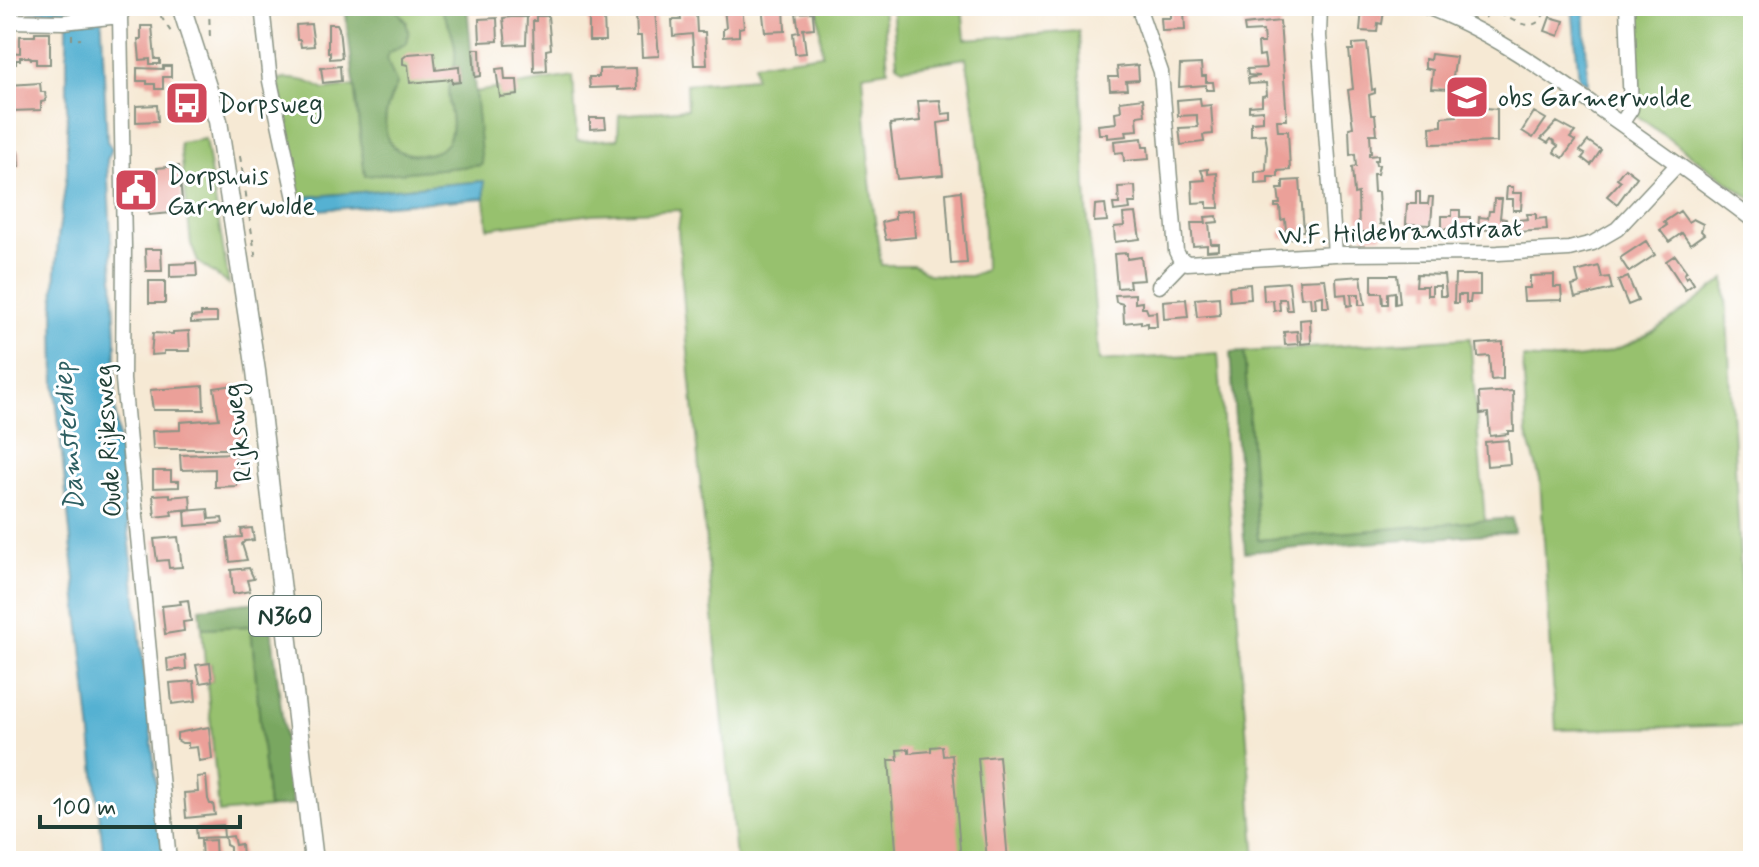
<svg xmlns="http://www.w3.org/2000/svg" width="1759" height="867" font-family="Mynerve,sans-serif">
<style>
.green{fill:#97c16e;stroke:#5b7f51;stroke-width:2}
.forest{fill:#79a761;stroke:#4c724a;stroke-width:2}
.water{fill:#54b1d2;stroke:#3a7783;stroke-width:2}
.building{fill:#eba099}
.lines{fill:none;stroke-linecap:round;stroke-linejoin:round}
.minor-casing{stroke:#8a9384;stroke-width:17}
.major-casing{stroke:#8a9384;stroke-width:21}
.path{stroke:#8a9384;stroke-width:2;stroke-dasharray:6 6;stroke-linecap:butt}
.minor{stroke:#fff;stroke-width:14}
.major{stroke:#fff;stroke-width:18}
.labels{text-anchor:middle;stroke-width:6;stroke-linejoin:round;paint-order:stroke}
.shield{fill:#fff;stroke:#627771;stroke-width:2}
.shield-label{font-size:24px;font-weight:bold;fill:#1f3d34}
.poi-label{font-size:26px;fill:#1f3d34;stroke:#fff;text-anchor:start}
.street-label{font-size:26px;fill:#1f3d34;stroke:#fff}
.water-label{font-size:28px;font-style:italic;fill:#2f6063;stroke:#fff}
</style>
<rect width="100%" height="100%" fill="#fff"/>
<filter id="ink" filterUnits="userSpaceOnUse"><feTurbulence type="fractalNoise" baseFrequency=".0125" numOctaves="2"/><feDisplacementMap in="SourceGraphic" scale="16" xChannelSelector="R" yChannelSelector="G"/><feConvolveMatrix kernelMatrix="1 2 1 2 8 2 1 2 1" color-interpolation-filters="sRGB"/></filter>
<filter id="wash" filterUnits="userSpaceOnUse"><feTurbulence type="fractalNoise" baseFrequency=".006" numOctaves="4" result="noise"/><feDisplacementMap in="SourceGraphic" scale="32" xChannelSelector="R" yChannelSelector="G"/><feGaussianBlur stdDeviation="1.8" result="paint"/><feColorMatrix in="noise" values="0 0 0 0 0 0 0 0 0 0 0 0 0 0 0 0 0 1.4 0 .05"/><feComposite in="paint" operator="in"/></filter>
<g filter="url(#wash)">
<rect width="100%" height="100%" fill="#f6e9d4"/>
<path class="green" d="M394 6H439L453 32 461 83 449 85C446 103 457 121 449 140 442 158 402 160 391 144 379 127 388 100 397 85L387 60 388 53 399 48 407 22Z
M818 6H883L888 70 862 74 870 182 881 265H914L928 274 950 276H971L985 270C984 198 980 128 966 58L903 68 897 64 892 6H962L965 39 1079 31 1087 208 1099 361 1218 353 1256 861H736L686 330 678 229 681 210 592 214 488 228 483 181 306 197 302 205 278 79C297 78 309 80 324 90L354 86 365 176 481 165 475 92 573 76 577 141 618 139 619 115 687 109 686 84 755 78 754 64 822 54Z
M1633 6H1753V200L1636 115Z
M205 139 229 284 198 262 191 244 180 143Z
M1725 279 1749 725 1556 730 1540 479 1527 434 1523 358C1620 366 1652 334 1725 279Z
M1470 338 1485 521 1258 540 1244 352Z
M251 626 268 808 219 813 207 682 212 681 211 664H205L202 628Z"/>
<path class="forest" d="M345 6H394C404 19 412 27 407 43L388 53 387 60 397 85C388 100 379 127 391 144 402 160 442 158 449 139 457 121 445 103 449 84L460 83 459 67H454C459 44 450 26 439 6H467L482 165 365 176Z
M1244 352 1258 540 1512 518 1514 532 1245 552 1230 353Z
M268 601 293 805 268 808 251 626 202 628 200 608Z"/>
<path class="water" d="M26 6H101L107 141 112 149 107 160 116 337 115 408 165 861H104L55 387 54 303 58 238 67 173V17L59 11H26Z
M1572 6H1584L1588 84 1579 78Z
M484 181 485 198 304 211 302 205 306 197Z"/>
<g id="blocks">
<path class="building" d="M734 6H742L744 27 739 28V36L723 37V29L726 28 724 7Z
M762 6H784L785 31 765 32Z
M1362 8 1384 11 1382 24 1378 23 1377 32 1360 31Z
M1171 10H1184L1185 30 1162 31 1161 18H1171Z
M655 11 659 56 642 57 641 36H637L636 12Z
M813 12 814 28 803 29 806 53 795 54 793 33 799 32 796 13Z
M592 13H601V16H604L605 41H589V17H592Z
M696 13 697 32H705L707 65H694L692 34 673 36 672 20H681L680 14Z
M536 16H548L551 49 546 50 547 71 534 72 533 21H536Z
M512 17H527L526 44 506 45 503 18Z
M1550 17 1564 21 1559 36 1545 31Z
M497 18 498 41 480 42 479 19Z
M1280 21 1287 120H1277L1278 131H1288L1290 170 1278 171V177H1268V183L1255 184V172L1266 171 1267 146 1265 134 1251 135V122L1263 121V110L1249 111V106L1262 105V96L1267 95 1266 83 1249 84 1248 78 1260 76 1248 75 1247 69 1266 68 1264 55 1259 56 1258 43H1264L1263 31 1245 32 1244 25Z
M311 24 314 46 301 47 300 40H297L296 25Z
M328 24H337L339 28 342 58 330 59V52H328Z
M141 26H152L155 59H160V64H150V59L140 60 138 39H141Z
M35 32H50V64H36V59H31L30 57H20V60H16V64H8V52L20 53V36H35Z
M1367 43 1372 90 1375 89V93L1369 95 1371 115H1375L1377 134H1370L1371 153H1369V156L1378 155V160H1375L1376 165H1379L1377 174H1373L1374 192H1378L1380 224H1384V227L1382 228V236L1364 237V232H1359L1358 193 1354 194 1352 167 1356 166 1355 154 1350 155 1349 128 1353 127 1348 90 1353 89 1349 50H1353V44Z
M473 49H480L481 76 475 77Z
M434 52 436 70 459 67 460 82 452 83V79L410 83 408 65 403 64V58L408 54Z
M1431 54 1456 57 1451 89 1431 88 1433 70 1425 68V59L1430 60Z
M1201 64 1202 76H1206V82H1213L1214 90H1206V85L1179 87 1180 65Z
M1138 65 1139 80 1126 81 1127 89 1110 90 1109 77H1118L1117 67Z
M163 66H171V77H163V89H155V84H147V81H137V68L163 69Z
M340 66 341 81 323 83 321 68Z
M504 68 505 80H517L518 95 500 97 496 69Z
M636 68 637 89 618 90V87L590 88 589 77H599V69Z
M40 83 41 92H45L46 101 41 102V110L10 111 9 85Z
M1143 98 1145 115 1137 116 1138 130 1126 131 1127 136 1107 138V134H1099L1098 125 1116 123 1115 112 1121 111 1120 101Z
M1200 98 1201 106 1211 105 1213 134 1203 135 1204 142 1181 145 1179 128 1198 127 1197 121V115L1178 116 1177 100Z
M940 100 942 114 951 113V121L938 123 943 175 897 179 890 124 920 121 918 101Z
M157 105 158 121 136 122V106Z
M1486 108 1497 109V142L1431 144 1430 127 1442 126V117L1457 116V110Z
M1534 112 1546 119 1533 138 1522 131Z
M590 118H605L606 128 590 129Z
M1557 122 1575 132 1570 138 1575 141 1563 158 1554 152 1558 146 1554 143 1555 142 1551 139 1548 143 1541 139Z
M1142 138 1143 147H1148L1149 159 1124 161 1123 152 1115 153 1114 141Z
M1588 141 1601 150 1591 165 1582 158 1585 154 1580 151Z
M6 145 11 151 19 150 20 166 6 167Z
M179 166 183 212 149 215 147 198 134 199 133 183 158 181 157 168Z
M1625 168 1637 177 1617 204 1607 196 1621 181 1617 178Z
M1208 169V174L1217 173 1219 208H1207V202L1193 203 1192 181 1205 180 1201 170Z
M1300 180 1304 231H1296L1297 238 1281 239 1280 232 1286 231 1285 219 1281 220 1280 207H1275V204H1280L1278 189H1283V181Z
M1135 186 1136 203H1129L1130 209 1114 211 1113 204H1119L1118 187Z
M1507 187H1513V193H1522L1521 210H1513V199H1506Z
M961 191 967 263 951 264 946 193Z
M1416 192H1420V204H1428L1429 197H1433L1431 225 1406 224 1407 204H1416Z
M1494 199H1502L1500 218 1506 219 1505 231 1478 229 1479 217 1488 218 1489 211H1493Z
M1105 204 1107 221 1094 222 1095 205Z
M913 210 915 237 886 240 882 222 895 219V212Z
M1452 210H1460V217H1470V229H1442V216H1452Z
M1680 211 1688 222 1693 219 1703 224 1701 231 1704 234 1690 244 1682 233 1669 242 1660 230 1667 225 1664 222Z
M1136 213 1140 239 1115 242 1114 227 1124 226 1123 214Z
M1527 214H1536V219L1546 218 1547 230 1518 232V220L1528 219Z
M1217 216 1218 222 1209 223 1211 244H1219V250L1207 251V245L1193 246 1191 223H1206L1205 217Z
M1646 241 1655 255 1629 272 1620 258Z
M145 249H161L162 271H146Z
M1127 253V259L1141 257 1144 280 1129 281 1130 287 1117 288 1114 254Z
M1675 255 1687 272 1684 274 1686 278 1689 276 1694 284 1685 290 1666 261Z
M196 263 197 276 170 277V264Z
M1599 266 1602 278 1609 277 1612 289 1575 298 1572 286 1579 284 1576 272Z
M1417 274 1444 275 1446 296H1440V286H1432V295H1427V286H1416Z
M1372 275H1397L1400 303 1395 304V292L1388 293V304H1383L1382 293H1372Z
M1455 275H1480V295H1471L1470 303H1466V295H1458V303H1454Z
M1554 275V287H1561L1562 300 1524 301 1523 288H1530V276Z
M1361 276 1365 305H1359V294H1351L1352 305 1347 306 1346 294 1337 295 1336 278Z
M1628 277 1638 301 1628 305 1618 281Z
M1325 279 1329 307H1323V296L1315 297 1316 308H1311L1310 297 1301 298 1299 280Z
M149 281H165V303H149Z
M1289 282 1292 310H1287L1286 299H1279L1280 310 1274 311 1273 300 1264 301 1263 284Z
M1250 284 1251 299 1230 301 1229 286Z
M1135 294V303L1142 302V308H1146L1148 313 1156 312 1157 327H1148V323L1141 324V321L1124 323 1123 304 1116 302 1115 295Z
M1219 297 1220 315 1197 317 1195 299Z
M1186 299 1188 317 1164 319 1163 301Z
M201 313H217V322L191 323V317L201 316Z
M1310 319 1311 343 1301 344 1300 320Z
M189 331 190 351H164V354L151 355 153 333 173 334V332Z
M1297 331 1298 344 1285 345 1284 332Z
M1503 342V379L1491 380 1489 356 1478 357 1477 344Z
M235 385 243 449H153L152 431 180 430V422L219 419 214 388Z
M203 386 204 410H153L150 390Z
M1513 391 1514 431H1508V434L1490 436 1488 413 1480 414 1479 393Z
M1508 440 1510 464 1487 466 1485 442Z
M236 453 237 486 215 487V469L181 470 180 455Z
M153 471H171V481H179V487L153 488Z
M170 494V497L190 495 191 509 171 511 172 515 155 517 153 495Z
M208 509 209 519 222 518 223 523 186 526 185 511Z
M252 528 254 540 245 541 242 544 247 560 230 562 227 538 242 537 241 529Z
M178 537 182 567 169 568 168 560 157 561 154 539Z
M249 568 254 579 247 580 250 591 233 594 231 570Z
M188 600 191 621 183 622 184 631 165 634 162 606 181 604 180 601Z
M185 655 186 669 168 671 167 659Z
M210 663 212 681 200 683 196 665Z
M194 681 196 701 172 704 170 683Z
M209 727 212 759 199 761 197 747 188 748V743H182L177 740V733Z
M942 746 943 756 952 755 961 861H897L889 760H898L897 750 909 749V753L931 751V747Z
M999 756 1008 861H987L978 758Z
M206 776 208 799 210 804H213L215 815 186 818 184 793 198 792 197 777Z
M223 825 224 837 197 838 196 827Z
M233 836 235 845 241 844 242 857H236V861H230V847L226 845 225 837Z
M215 840 216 861H202L201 841Z"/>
</g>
</g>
<g filter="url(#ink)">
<use href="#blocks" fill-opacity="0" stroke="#8a9384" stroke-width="2"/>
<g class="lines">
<g class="minor-casing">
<path id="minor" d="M126 6 120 16 124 246 123 380 169 861
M262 6 270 81 296 203
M1140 6 1141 15 1161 72 1176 251 1179 257 1187 263 1335 254 1498 253 1569 249 1593 243 1617 229 1677 165
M1320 6 1319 36 1335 254
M1424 6C1486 29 1540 67 1594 105 1647 142 1701 180 1753 220
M6 21 63 22 120 16
M1621 124 1631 109 1627 6
M1159 286 1183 261"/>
</g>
<g class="major-casing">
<path id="major" d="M181 6 218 121 256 371 314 861"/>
</g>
<path class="path" d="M154 6 171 32
M209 6 210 41
M1490 6C1501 13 1525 32 1538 22 1542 18 1546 11 1550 6
M1485 18 1492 7
M72 34V40L81 39
M240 156 256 260"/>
<use href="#minor" class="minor"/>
<use href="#major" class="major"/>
</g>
</g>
<defs>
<g id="school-square" transform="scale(2.3)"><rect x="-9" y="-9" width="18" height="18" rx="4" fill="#d1495b" stroke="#fff"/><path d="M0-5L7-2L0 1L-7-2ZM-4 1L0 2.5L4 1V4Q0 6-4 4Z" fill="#fff"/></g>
<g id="bus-square" transform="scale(2.3)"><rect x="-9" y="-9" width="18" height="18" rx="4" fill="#d1495b" stroke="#fff"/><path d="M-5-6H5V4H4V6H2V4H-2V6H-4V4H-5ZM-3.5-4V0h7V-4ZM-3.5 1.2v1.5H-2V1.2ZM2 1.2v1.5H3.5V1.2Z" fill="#fff"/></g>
<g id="civic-square" transform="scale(2.3)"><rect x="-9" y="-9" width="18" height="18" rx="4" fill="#d1495b" stroke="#fff"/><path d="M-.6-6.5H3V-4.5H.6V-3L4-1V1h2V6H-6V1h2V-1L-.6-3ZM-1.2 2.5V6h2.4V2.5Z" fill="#fff"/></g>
</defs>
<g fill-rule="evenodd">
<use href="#school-square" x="1467" y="97"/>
<use href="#bus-square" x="187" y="103"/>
<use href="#civic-square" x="136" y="190"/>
</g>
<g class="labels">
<rect class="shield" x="249" y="596" width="72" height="40" rx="6"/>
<g class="shield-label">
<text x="285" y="624">N360</text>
</g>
<g class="poi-label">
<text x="1498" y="106">obs Garmerwolde</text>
<text x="218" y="112">Dorpsweg</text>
<text x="167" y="184">Dorpshuis<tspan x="167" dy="30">Garmerwolde</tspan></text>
</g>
<g class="street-label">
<text transform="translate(1400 231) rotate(-2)" y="9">W.F. Hildebrandstraat</text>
<text transform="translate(237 433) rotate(-97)" y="9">Rijksweg</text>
<text transform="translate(107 441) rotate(-94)" y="9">Oude Rijksweg</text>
</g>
<g class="water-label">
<text transform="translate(67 437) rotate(-95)" y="10">Damsterdiep</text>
</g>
</g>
<rect width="1759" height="867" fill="none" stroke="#fff" stroke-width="32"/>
<path d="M40 815v12h200v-12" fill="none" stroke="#1f3d34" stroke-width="4"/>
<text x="52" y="815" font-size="24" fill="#1f3d34" stroke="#ffffff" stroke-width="6" paint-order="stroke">100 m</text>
</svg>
